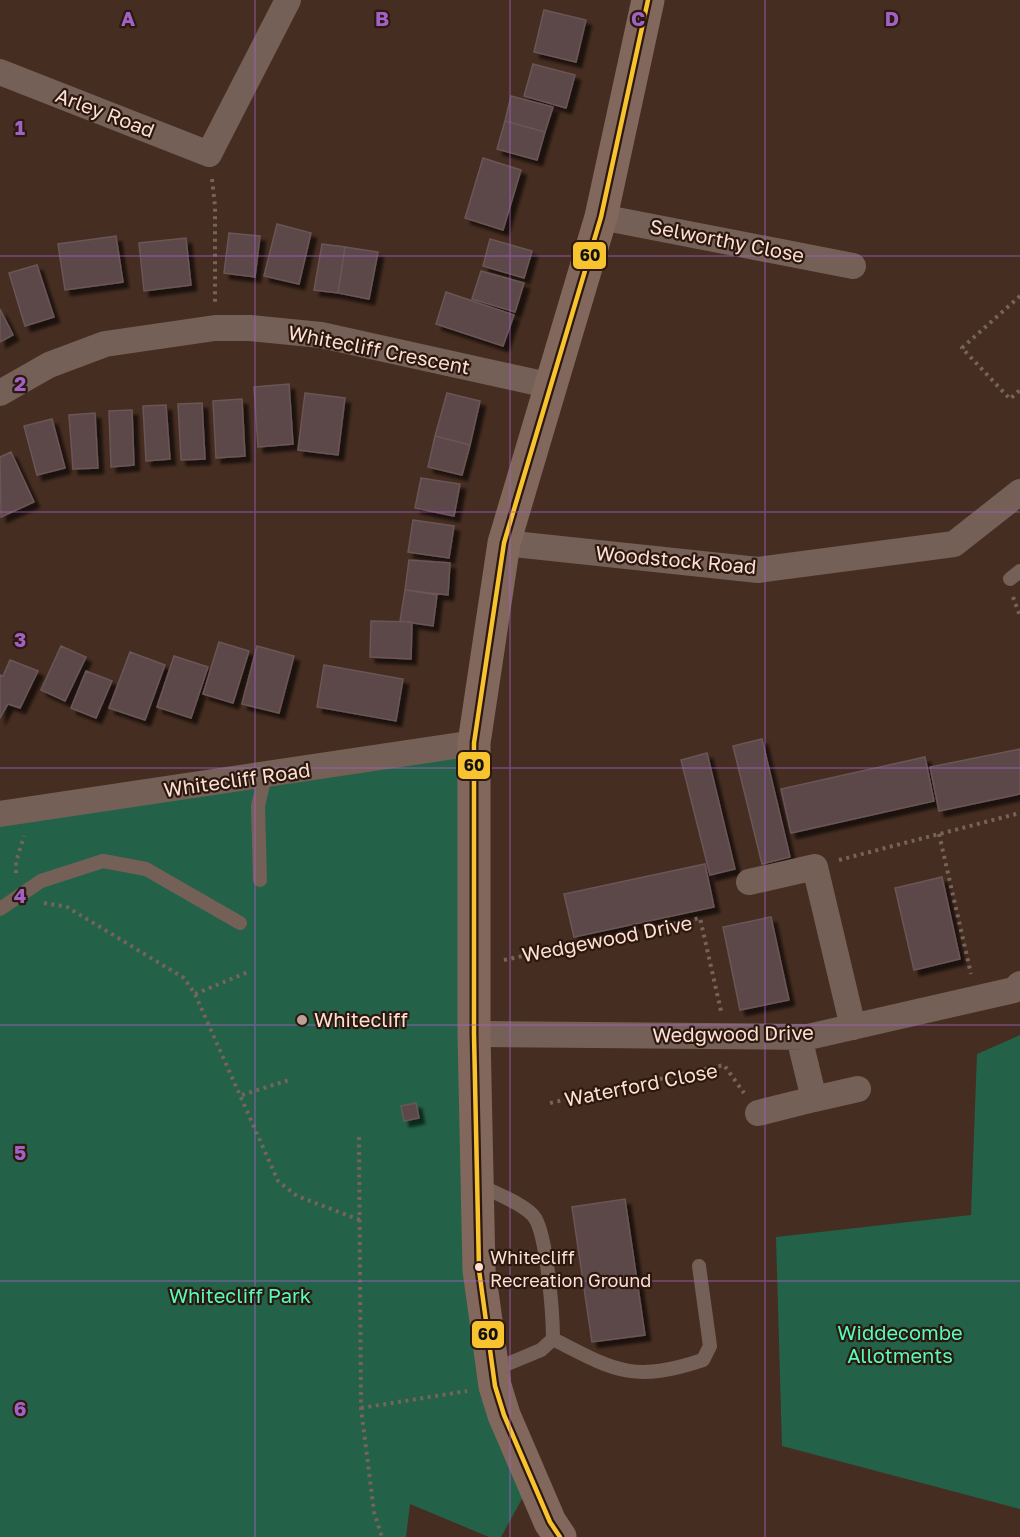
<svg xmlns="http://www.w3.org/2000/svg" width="1020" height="1537" font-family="'Golos Text',sans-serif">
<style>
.green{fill:#236248}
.building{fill:#5c4748;stroke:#6b5656;stroke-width:1.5;filter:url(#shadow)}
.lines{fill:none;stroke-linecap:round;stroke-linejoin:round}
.path{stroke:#76635a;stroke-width:4;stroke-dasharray:3 4.5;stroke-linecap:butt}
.lane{stroke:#756057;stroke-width:14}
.street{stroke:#756057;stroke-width:26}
.secondary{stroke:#82685c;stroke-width:33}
.bus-1-casing{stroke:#2c180f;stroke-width:9}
.bus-1{stroke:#f7c32f;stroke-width:4.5}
.grid{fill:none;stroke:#a262c5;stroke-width:1.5;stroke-opacity:0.55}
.poi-dot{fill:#bda195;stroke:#2c180f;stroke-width:2}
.bus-dot{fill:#fddfd3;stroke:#2c180f;stroke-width:2}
.labels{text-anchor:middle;stroke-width:4.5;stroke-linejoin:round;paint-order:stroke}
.bus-label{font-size:18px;fill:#fddfd3;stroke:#2c180f;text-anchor:start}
.street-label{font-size:20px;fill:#fddfd3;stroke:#2c180f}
.poi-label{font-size:20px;fill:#fddfd3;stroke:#2c180f;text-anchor:start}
.park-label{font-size:20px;fill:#54fbbd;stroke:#2c180f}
.grid-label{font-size:20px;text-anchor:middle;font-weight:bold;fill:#a262c5;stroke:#2c180f;stroke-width:4.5;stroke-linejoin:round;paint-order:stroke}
.line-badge{stroke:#2c180f;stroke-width:2}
.pale-badge-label{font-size:16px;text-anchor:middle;font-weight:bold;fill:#111}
</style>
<defs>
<filter id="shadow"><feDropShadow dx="5.5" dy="5.5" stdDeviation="1.5" flood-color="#0009"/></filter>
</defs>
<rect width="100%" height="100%" fill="#462d21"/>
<path class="green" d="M474 743 479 1270 532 1481 501 1537H489L410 1504 406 1537H0V814Z
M1020 1035V1509L782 1446 776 1237 971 1215 977 1054Z"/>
<path class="building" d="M544 10 586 20 576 62 534 52Z
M533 64 575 75 566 108 524 96Z
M511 96 553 107 545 132 505 121Z
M505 121 545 132 537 160 497 149Z
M483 158 521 170 503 230 465 218Z
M277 224 311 233 299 284 264 276Z
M229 233 260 236 255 277 224 273Z
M116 236 123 282 65 290 58 244Z
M186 238 191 285 144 291 139 243Z
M490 239 532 251 524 278 483 266Z
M322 244 345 247 338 293 314 290Z
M345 247 378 252 369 299 338 293Z
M37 265 54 317 25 326 9 273Z
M481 271 524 283 515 312 472 299Z
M446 292 514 315 503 346 436 324Z
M0 309 13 335 0 342Z
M289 384 293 444 258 447 254 387Z
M305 393 345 398 338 455 298 450Z
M447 393 480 401 470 445 435 436Z
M242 399 245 456 216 458 213 401Z
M202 403 205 459 181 460 178 404Z
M166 405 170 459 146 461 143 406Z
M132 410 134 465 111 467 109 411Z
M95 413 98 468 73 469 69 415Z
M52 419 65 468 37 475 24 426Z
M435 436 470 445 462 475 428 467Z
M11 452 34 502 1 517 0 457Z
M421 478 460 484 454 516 415 508Z
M413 520 454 526 449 558 408 552Z
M409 560 450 563 448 595 405 590Z
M405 590 437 595 433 626 400 621Z
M371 621 412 622 411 659 370 657Z
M219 642 249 651 233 703 203 694Z
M61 646 86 657 65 701 41 690Z
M257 646 294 656 279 713 242 704Z
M130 652 165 665 145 720 109 708Z
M174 656 208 667 191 718 157 707Z
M10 660 38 671 20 708 8 704 0 718V675L3 676Z
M324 665 403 679 396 721 317 707Z
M86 671 112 681 96 718 71 708Z
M762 739 790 857 762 864 733 746Z
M1020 749V794L939 811 930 767Z
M707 753 735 869 710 875 681 760Z
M925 757 934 801 791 833 781 789Z
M705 864 714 907 574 937 564 894Z
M942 877 960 959 914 970 895 888Z
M771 917 789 1000 740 1010 723 927Z
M416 1103 419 1118 404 1121 401 1106Z
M625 1199 645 1335 592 1342 572 1207Z"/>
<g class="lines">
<path class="path" d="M212 179 215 206V303
M1020 296 962 348 1010 399 1020 390
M1013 597 1020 616
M939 834 971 974
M839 860 1020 813
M16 873V862L24 836
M44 903 67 907 184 978 195 994 278 1181 297 1196 360 1220
M504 960 700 918 721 1011
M195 994 248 972
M242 1095 292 1079
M550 1103 724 1065 744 1093
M359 1137 361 1408 374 1512 382 1537
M361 1408 467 1391"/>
<path class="lane" d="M1010 579 1020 571
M260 880 258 806 265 776
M0 909 41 881 103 861 146 869 240 923
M479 1185C493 1192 527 1205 535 1218 547 1237 553 1315 553 1339L541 1350 493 1370
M553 1339C615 1371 633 1383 703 1360L710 1346 699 1266"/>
<path class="street" d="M0 72 209 154 288 0
M601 217 853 266
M0 393 49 365 105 344 215 328H250L321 335 552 386
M504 543 758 570 954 544 1020 492
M0 814 474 743
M749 882 815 867 853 1027
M474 1034 808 1037 1014 990 1020 984
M814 1099 858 1089
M758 1113 814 1099 799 1037"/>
<path class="secondary" d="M560 1537 550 1522 504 1415 495 1386 479 1270 474 1034V743L504 543 601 217 648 0"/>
<g class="bus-1-casing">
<path id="bus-1" d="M560 1537 550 1522 504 1415 495 1386 479 1270 474 1034V743L504 543 601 217 648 0"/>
</g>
<use href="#bus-1" class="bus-1"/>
</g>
<path class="grid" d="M255 0V1537M510 0V1537M765 0V1537M0 256H1020M0 512H1020M0 768H1020M0 1025H1020M0 1281H1020"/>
<circle class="poi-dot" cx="302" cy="1020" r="6"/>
<circle class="bus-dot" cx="479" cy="1267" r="5"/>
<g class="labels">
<g class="bus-label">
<text x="490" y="1264">Whitecliff<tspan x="490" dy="23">Recreation Ground</tspan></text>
</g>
<g class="street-label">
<text transform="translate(105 113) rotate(21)" y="7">Arley Road</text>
<text transform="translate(727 241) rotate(11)" y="7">Selworthy Close</text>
<text transform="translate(379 350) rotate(11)" y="7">Whitecliff Crescent</text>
<text transform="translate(676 560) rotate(5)" y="7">Woodstock Road</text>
<text transform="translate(237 780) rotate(-8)" y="7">Whitecliff Road</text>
<text transform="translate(607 939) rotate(-11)" y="7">Wedgewood Drive</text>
<text transform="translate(733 1034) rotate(-1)" y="7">Wedgwood Drive</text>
<text transform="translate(641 1085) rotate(-11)" y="7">Waterford Close</text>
</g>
<g class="poi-label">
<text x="314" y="1027">Whitecliff</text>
</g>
<g class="park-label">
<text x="240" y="1303">Whitecliff Park</text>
<text x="900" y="1340">Widdecombe<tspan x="900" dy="23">Allotments</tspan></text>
</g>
</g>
<g class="grid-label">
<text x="128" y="26">A</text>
<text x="382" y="26">B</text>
<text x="638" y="26">C</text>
<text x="892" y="26">D</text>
<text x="20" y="135">1</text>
<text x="20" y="391">2</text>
<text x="20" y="647">3</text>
<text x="20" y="903">4</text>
<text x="20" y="1160">5</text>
<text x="20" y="1416">6</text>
</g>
<g class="line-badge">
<rect x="572" y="241" width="35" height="29" rx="6" fill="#f7c32f"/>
<rect x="457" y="751" width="34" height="29" rx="6" fill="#f7c32f"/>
<rect x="471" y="1320" width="34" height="29" rx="6" fill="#f7c32f"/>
</g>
<g class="pale-badge-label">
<text x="590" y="261">60</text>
<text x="474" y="771">60</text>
<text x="488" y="1340">60</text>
</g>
</svg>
